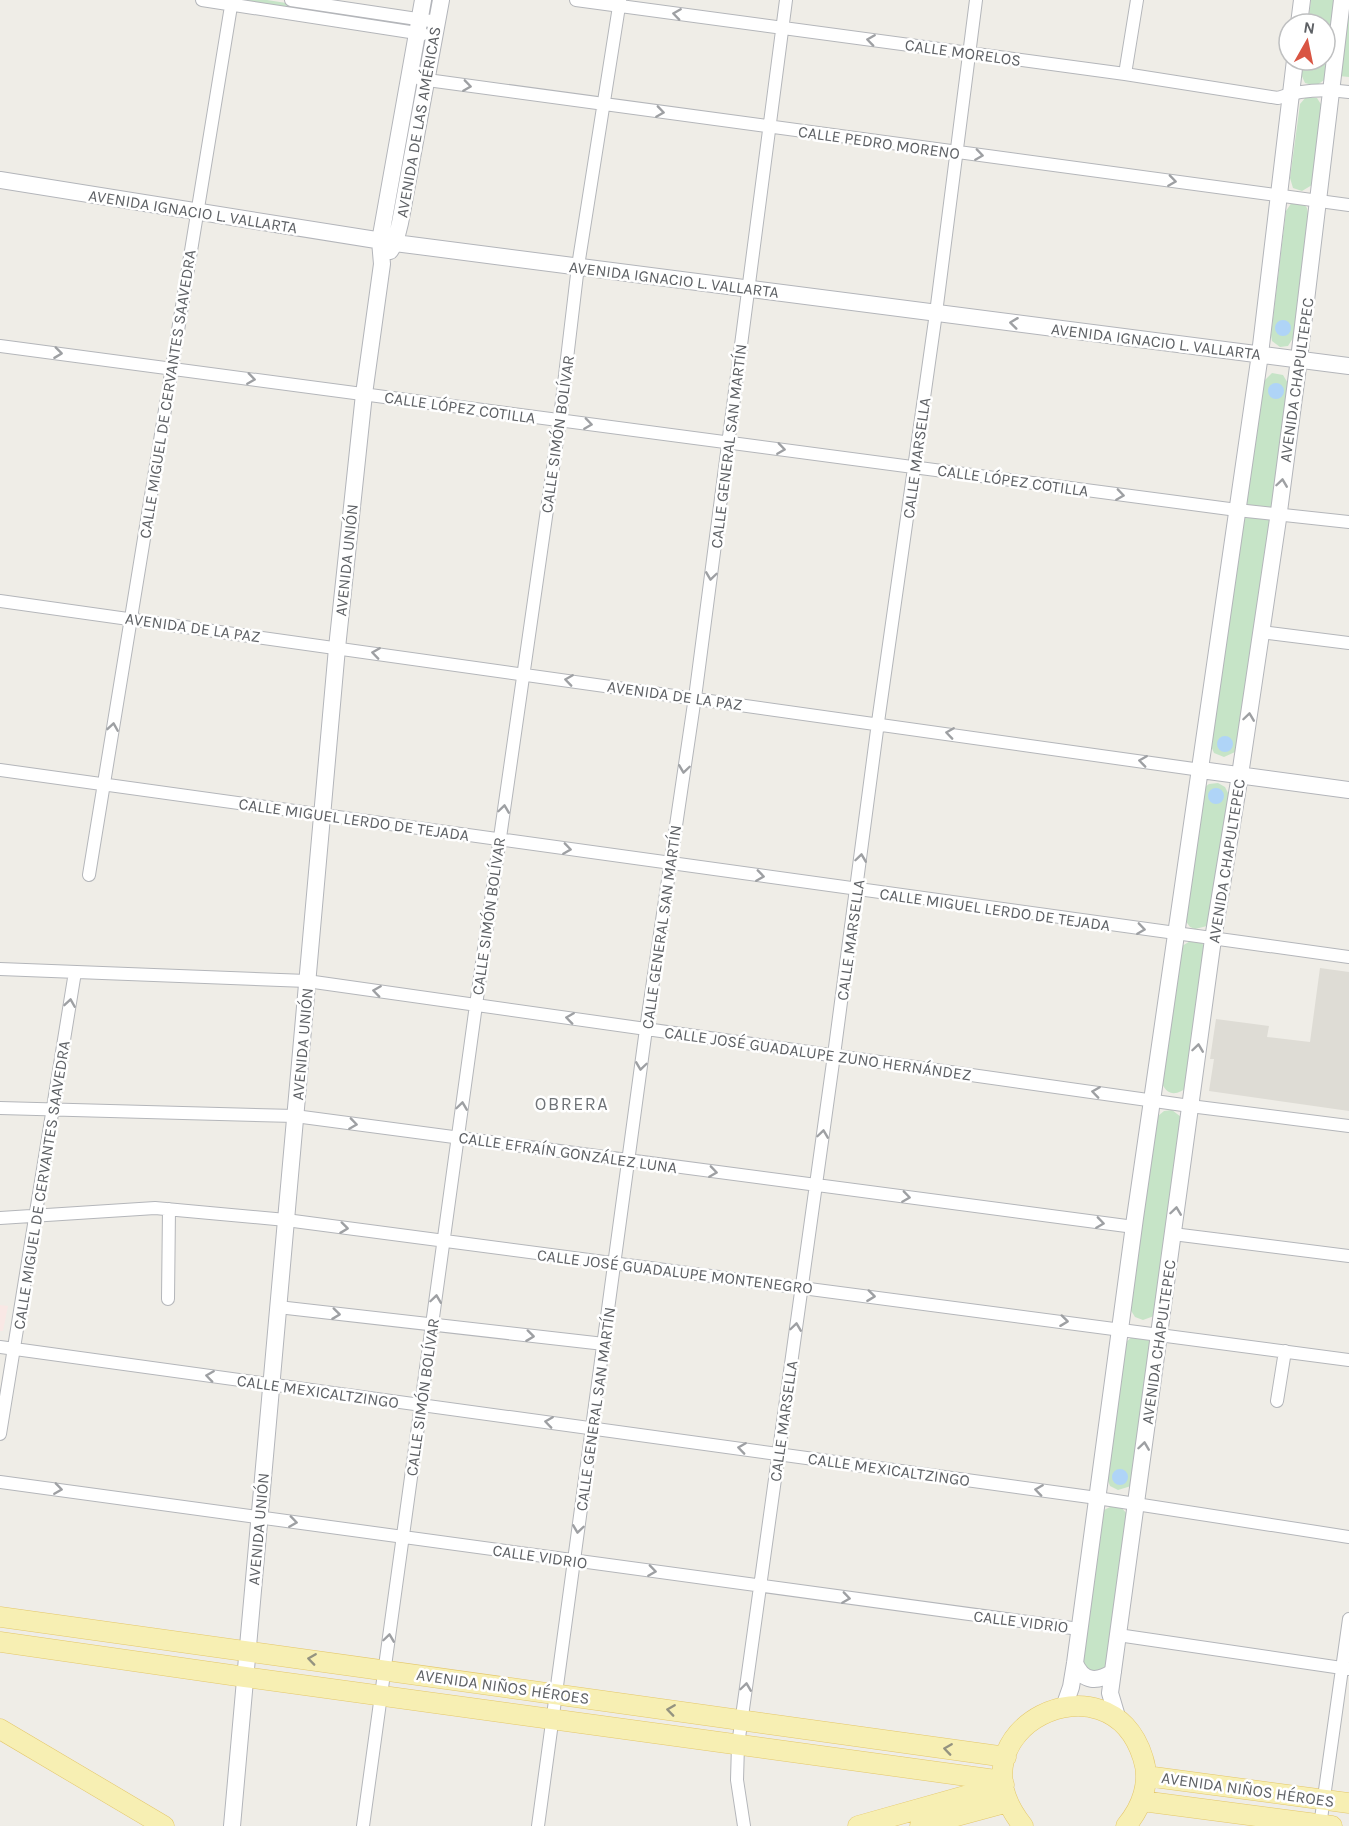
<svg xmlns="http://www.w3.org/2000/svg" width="1349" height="1826" font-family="Karla,sans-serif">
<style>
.education{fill:#dedcd5}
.medical{fill:#f9e8e5}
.green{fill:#c6e4c7}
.water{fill:#afd4f7}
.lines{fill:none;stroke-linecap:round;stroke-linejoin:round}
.street-casing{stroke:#b4b6ba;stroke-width:14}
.secondary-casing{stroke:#b3b5ba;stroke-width:18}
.primary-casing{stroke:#e4c76a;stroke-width:21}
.street{stroke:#fff;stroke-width:12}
.secondary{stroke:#fff;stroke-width:16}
.primary{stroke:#f7efb3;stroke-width:20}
.oneway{stroke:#9ea0a3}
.oneway2{stroke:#949380}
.labels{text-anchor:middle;stroke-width:5;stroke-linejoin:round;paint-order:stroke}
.street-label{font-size:16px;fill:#5e6165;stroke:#fff}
.neighbourhood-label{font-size:18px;letter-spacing:1.5px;fill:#6f7377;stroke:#fff}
</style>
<rect width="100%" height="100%" fill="#efede7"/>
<path class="education" d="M1320 968 1349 972V1111L1209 1091 1214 1059H1210L1216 1019 1269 1026 1267 1037 1310 1042Z"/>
<path class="medical" d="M0 1305 8 1306 3 1331H0Z"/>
<path class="green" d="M247 0H267L401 21 400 28 246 4Z
M1311 0H1335L1324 80 1316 86 1305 83 1301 74 1303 60H1325V24H1308Z
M1349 0V77L1339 76Z
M1306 97 1317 98 1322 106 1312 185 1302 191 1293 188 1290 178 1300 104Z
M1292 202 1303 203 1307 208 1308 214 1293 338 1288 346 1280 347 1272 341 1271 335 1286 211Z
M1272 373 1283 375 1289 385 1238 745 1235 752 1224 757 1214 753 1211 746 1264 381Z
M1218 783 1225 787 1229 795 1207 926 1195 929 1190 927 1185 920 1205 787 1209 784Z
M1192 940 1199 941 1205 946 1188 1086C1179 1095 1167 1097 1162 1083L1182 946Z
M1172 1110 1181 1117 1154 1316 1143 1320 1135 1317 1130 1309 1158 1116 1164 1111Z
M1132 1337 1148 1339 1150 1342 1131 1486 1118 1490 1110 1486 1107 1478 1126 1342Z
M1112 1506 1121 1507 1127 1514 1106 1672H1082L1104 1510Z"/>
<path class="water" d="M1275 328a8 8 0 1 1 16 0a8 8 0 1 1-16 0Z
M1268 391a8 8 0 1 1 16 0a8 8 0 1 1-16 0Z
M1217 744a8 8 0 1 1 16 0a8 8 0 1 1-16 0Z
M1208 796a8 8 0 1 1 16 0a8 8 0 1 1-16 0Z
M1112 1477a8 8 0 1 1 16 0a8 8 0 1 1-16 0Z"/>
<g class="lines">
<g class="street-casing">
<path id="street" d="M202 0 423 34
M291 0 437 22
M576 0 1125 74 1278 98C1300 90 1326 89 1349 92
M1125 74 1137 0
M420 79 1349 205
M0 346 1237 510 1349 522
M0 601 1201 770
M1261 632 1349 643
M0 770 1349 957
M89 875 232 0
M0 969 307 981 1190 1106 1349 1126
M0 1108 295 1116 1134 1227
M0 1218 155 1208 286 1220 1349 1360
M1173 1234 1349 1256
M168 1299 169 1209
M278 1307 604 1344
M0 1347 1097 1498 1349 1537
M1277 1401 1285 1351
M0 1434 75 972
M0 1482 1079 1629
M1118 1635 1349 1669
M363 1826 476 1005 559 426 578 266 620 0
M538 1826 646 1029 696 690 786 0
M744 1826 737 1780 738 1745 834 1055 879 715 936 313 976 0
M1320 1826 1349 1619"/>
</g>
<g class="secondary-casing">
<path id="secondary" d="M1299 24 1302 0
M0 180 395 243 1349 366
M390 251 395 243 400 223 441 0
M1201 770 1349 790
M1075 1663C1083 1683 1098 1682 1113 1672
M1064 1707 1071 1687 1075 1663 1135 1218 1260 354 1295 60
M1118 1720 1110 1693 1213 939 1240 775 1278 519 1299 359 1342 0
M232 1826 337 648 364 394 382 264 380 241 423 0"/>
</g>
<g class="primary-casing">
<path id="primary" d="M0 1617 1006 1757
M0 1642 245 1677 1003 1781
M0 1729 164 1826
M1146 1776 1349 1803
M1142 1801 1332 1826
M858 1826 1004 1785
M920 1826 1008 1802
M1023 1826C945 1729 1110 1650 1143 1758 1151 1782 1142 1807 1126 1826"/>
</g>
<use href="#street" class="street"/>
<use href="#secondary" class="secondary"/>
<use href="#primary" class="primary"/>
</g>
<defs><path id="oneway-chevron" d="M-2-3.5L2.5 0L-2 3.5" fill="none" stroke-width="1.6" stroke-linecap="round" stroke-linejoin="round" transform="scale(1.5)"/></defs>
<g class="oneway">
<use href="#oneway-chevron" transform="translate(677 14) rotate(-172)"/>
<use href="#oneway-chevron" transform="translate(871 40) rotate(-172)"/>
<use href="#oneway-chevron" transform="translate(467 86) rotate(8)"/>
<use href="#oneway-chevron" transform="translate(660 112) rotate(8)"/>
<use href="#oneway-chevron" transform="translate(979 155) rotate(8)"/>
<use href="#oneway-chevron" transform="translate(1172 181) rotate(8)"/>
<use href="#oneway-chevron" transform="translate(1014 323) rotate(-173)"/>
<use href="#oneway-chevron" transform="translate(58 353) rotate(7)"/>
<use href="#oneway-chevron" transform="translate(251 379) rotate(8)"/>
<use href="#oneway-chevron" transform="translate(588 424) rotate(8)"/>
<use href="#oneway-chevron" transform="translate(781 449) rotate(8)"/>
<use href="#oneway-chevron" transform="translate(1282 483) rotate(-82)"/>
<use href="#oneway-chevron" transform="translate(1120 495) rotate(8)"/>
<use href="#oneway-chevron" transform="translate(711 576) rotate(98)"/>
<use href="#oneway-chevron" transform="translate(376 653) rotate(-172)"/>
<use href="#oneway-chevron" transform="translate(569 680) rotate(-172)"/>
<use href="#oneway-chevron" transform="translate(1249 717) rotate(-82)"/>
<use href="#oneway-chevron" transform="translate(113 727) rotate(-81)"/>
<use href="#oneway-chevron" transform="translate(950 733) rotate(-172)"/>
<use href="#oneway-chevron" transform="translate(1143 761) rotate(-172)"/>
<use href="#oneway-chevron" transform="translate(684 769) rotate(98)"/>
<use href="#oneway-chevron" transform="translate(504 809) rotate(-82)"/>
<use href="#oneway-chevron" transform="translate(567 849) rotate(8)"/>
<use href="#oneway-chevron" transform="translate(861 858) rotate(-82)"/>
<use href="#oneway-chevron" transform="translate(760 876) rotate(8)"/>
<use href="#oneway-chevron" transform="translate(1141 929) rotate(8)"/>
<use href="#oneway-chevron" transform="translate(377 991) rotate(-172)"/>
<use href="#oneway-chevron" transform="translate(70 1003) rotate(-81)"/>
<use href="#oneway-chevron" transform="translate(570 1018) rotate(-172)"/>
<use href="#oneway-chevron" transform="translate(1198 1048) rotate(-82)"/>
<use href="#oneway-chevron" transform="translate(641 1066) rotate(98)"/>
<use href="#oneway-chevron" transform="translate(1096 1092) rotate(-172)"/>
<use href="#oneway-chevron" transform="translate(462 1106) rotate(-82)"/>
<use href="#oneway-chevron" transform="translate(353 1124) rotate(8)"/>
<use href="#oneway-chevron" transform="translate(823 1134) rotate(-82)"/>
<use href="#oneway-chevron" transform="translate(713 1172) rotate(8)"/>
<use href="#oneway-chevron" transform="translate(906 1197) rotate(8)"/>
<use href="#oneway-chevron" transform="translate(1176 1211) rotate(-82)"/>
<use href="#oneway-chevron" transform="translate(1100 1223) rotate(8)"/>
<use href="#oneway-chevron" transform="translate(344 1228) rotate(7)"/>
<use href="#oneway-chevron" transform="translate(871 1296) rotate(7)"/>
<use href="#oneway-chevron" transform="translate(436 1299) rotate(-82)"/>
<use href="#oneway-chevron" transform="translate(336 1314) rotate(7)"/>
<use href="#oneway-chevron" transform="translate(1064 1321) rotate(7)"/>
<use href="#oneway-chevron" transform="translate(796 1327) rotate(-82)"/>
<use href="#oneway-chevron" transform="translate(530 1336) rotate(7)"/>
<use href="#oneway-chevron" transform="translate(210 1376) rotate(-172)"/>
<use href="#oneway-chevron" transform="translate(549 1422) rotate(-172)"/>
<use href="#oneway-chevron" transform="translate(1144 1446) rotate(-82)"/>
<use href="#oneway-chevron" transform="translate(742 1448) rotate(-172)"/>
<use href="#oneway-chevron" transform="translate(58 1489) rotate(8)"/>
<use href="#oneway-chevron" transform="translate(1039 1490) rotate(-172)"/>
<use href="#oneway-chevron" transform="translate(293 1522) rotate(8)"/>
<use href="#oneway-chevron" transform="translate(578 1529) rotate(98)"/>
<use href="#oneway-chevron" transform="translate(652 1571) rotate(8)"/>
<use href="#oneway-chevron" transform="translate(846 1598) rotate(8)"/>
<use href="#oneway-chevron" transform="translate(389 1638) rotate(-82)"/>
<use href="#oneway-chevron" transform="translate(746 1687) rotate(-82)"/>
</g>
<g class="oneway2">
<use href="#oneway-chevron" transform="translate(312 1659) rotate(-172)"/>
<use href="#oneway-chevron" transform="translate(671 1710) rotate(-172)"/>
<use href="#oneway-chevron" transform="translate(948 1749) rotate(-172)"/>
</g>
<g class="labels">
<g class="street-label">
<text transform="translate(963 52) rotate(8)" y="6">CALLE MORELOS</text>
<text transform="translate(418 122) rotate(-80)" y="6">AVENIDA DE LAS AMÉRICAS</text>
<text transform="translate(879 142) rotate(8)" y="6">CALLE PEDRO MORENO</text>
<text transform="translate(193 211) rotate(9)" y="6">AVENIDA IGNACIO L. VALLARTA</text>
<text transform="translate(674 279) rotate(7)" y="6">AVENIDA IGNACIO L. VALLARTA</text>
<text transform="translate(1156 341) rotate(7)" y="6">AVENIDA IGNACIO L. VALLARTA</text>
<text transform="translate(1296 380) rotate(-82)" y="6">AVENIDA CHAPULTEPEC</text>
<text transform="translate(167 394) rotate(-81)" y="6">CALLE MIGUEL DE CERVANTES SAAVEDRA</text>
<text transform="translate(460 407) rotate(8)" y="6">CALLE LÓPEZ COTILLA</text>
<text transform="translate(557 434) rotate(-82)" y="6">CALLE SIMÓN BOLÍVAR</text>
<text transform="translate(728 446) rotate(-83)" y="6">CALLE GENERAL SAN MARTÍN</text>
<text transform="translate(916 458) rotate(-82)" y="6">CALLE MARSELLA</text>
<text transform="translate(1013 480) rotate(8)" y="6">CALLE LÓPEZ COTILLA</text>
<text transform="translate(346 560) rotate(-84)" y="6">AVENIDA UNIÓN</text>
<text transform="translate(193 627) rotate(8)" y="6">AVENIDA DE LA PAZ</text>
<text transform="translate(675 695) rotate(8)" y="6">AVENIDA DE LA PAZ</text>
<text transform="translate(354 819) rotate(8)" y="6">CALLE MIGUEL LERDO DE TEJADA</text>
<text transform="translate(1226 861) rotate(-81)" y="6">AVENIDA CHAPULTEPEC</text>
<text transform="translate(995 909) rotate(8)" y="6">CALLE MIGUEL LERDO DE TEJADA</text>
<text transform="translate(488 916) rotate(-82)" y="6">CALLE SIMÓN BOLÍVAR</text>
<text transform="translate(661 927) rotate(-82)" y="6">CALLE GENERAL SAN MARTÍN</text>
<text transform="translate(850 940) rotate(-82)" y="6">CALLE MARSELLA</text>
<text transform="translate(302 1044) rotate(-85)" y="6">AVENIDA UNIÓN</text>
<text transform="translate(818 1053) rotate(8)" y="6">CALLE JOSÉ GUADALUPE ZUNO HERNÁNDEZ</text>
<text transform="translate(568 1152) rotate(8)" y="6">CALLE EFRAÍN GONZÁLEZ LUNA</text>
<text transform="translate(41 1185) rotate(-81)" y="6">CALLE MIGUEL DE CERVANTES SAAVEDRA</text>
<text transform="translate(675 1271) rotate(7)" y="6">CALLE JOSÉ GUADALUPE MONTENEGRO</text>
<text transform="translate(1158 1342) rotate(-82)" y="6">AVENIDA CHAPULTEPEC</text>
<text transform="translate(318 1391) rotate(8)" y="6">CALLE MEXICALTZINGO</text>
<text transform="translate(422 1397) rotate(-82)" y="6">CALLE SIMÓN BOLÍVAR</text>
<text transform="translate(595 1409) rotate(-82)" y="6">CALLE GENERAL SAN MARTÍN</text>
<text transform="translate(783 1421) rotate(-82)" y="6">CALLE MARSELLA</text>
<text transform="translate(889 1469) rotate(8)" y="6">CALLE MEXICALTZINGO</text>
<text transform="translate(258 1529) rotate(-85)" y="6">AVENIDA UNIÓN</text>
<text transform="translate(540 1556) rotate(8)" y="6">CALLE VIDRIO</text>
<text transform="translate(1021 1621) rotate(7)" y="6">CALLE VIDRIO</text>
<text transform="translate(503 1686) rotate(8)" y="6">AVENIDA NIÑOS HÉROES</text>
<text transform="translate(1248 1789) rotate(8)" y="6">AVENIDA NIÑOS HÉROES</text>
</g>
<g class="neighbourhood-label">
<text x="572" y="1110">OBRERA</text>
</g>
</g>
<g transform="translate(1307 42) rotate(9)"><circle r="28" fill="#ffffff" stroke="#bfc0c1" stroke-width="1.5"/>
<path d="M0-4.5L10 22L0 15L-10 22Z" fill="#d95543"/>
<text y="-9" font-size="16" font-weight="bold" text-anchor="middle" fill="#5e6165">N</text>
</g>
</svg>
